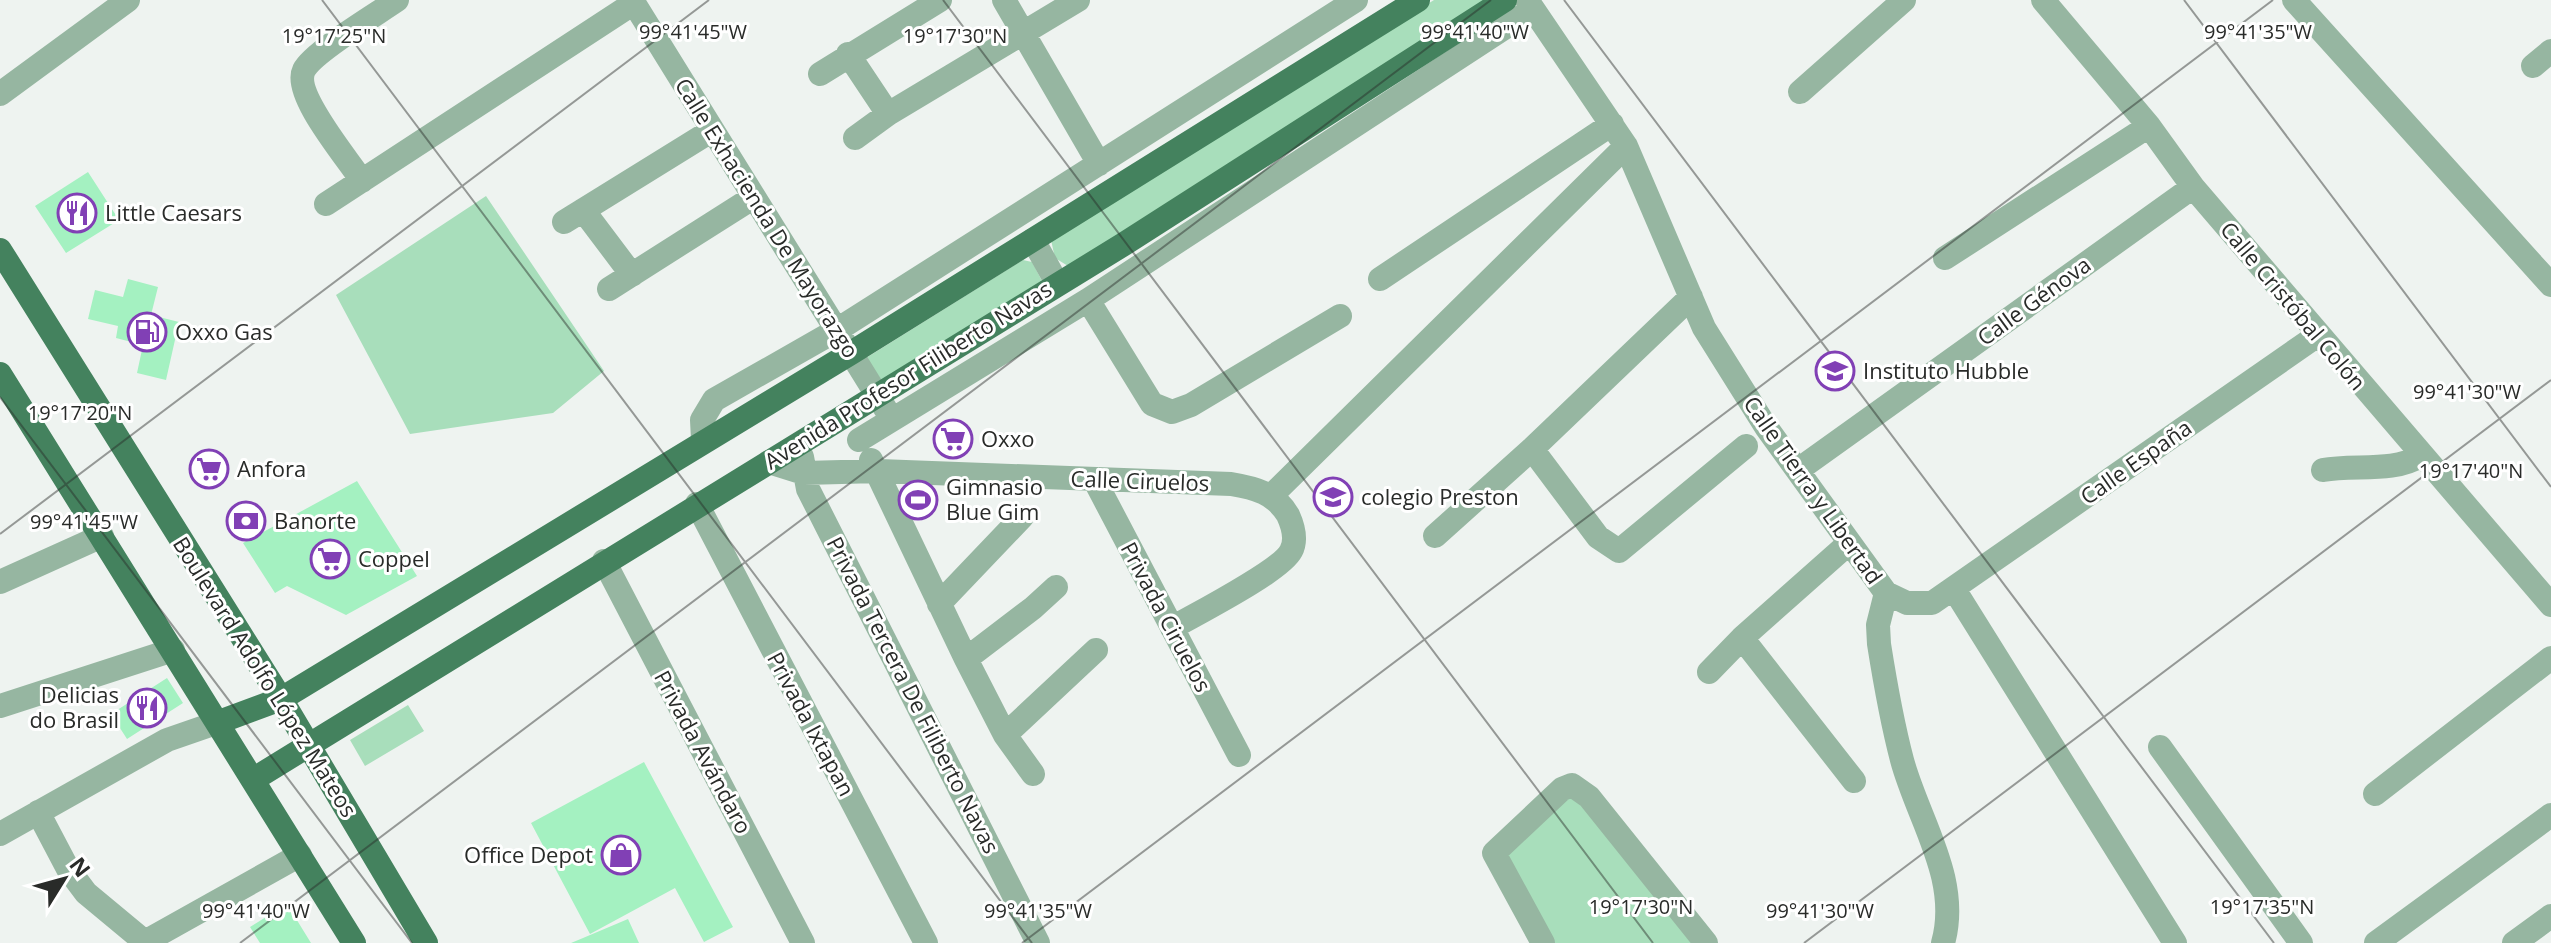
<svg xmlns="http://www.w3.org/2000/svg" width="2551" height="943" font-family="'Open Sans',sans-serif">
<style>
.green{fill:#a8debb}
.building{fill:#a4f1c1}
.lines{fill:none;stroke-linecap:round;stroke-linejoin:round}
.minor{stroke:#96b6a1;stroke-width:24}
.major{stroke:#44825e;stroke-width:24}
.ticks{fill:none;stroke:#292b29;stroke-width:2;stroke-opacity:0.45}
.labels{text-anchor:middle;stroke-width:6;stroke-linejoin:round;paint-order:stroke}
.poi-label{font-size:22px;fill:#292b29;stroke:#fff;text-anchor:start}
.street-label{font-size:22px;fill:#292b29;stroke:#fff}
.ticks-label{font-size:20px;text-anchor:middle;fill:#292b29;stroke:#fff;stroke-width:6;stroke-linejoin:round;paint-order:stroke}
</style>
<rect width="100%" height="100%" fill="#eef3f0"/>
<path class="green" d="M1434 0H1494L1068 266 1055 258 1051 240Z
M486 196 604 371 553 413 410 434 336 295Z
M1023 260 1032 262 1042 281 884 384 866 358Z
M408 705 424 731 365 766 350 740Z
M1566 787 1706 943H1550L1500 845Z"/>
<path class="building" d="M88 172 119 220 66 253 35 206Z
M128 279 158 287 151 315 179 322 166 380 137 373 143 345 116 338 118 326 88 319 95 290 123 297Z
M357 481 417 576 346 615 287 586 275 593 243 543Z
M167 678 183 703 127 739 111 714Z
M644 762 733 927 704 942 675 888 590 934 531 823Z
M287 904 311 943H260L250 927Z
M628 919 639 943H571L583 938Z"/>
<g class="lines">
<path class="minor" d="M632 0 888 413
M1004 0 1099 164
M1527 0 1626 146 1704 328 1766 427 1886 593 1907 603H1932L2318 335
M2043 0 2149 126 2193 187 2551 605
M2294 0 2551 285
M848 54 888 114
M2533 66 2551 51
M820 74 940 0
M1800 92 1904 0
M0 94 128 0
M855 138 888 114 1078 0
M362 181C348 159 292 94 304 70 313 52 377 14 397 0
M326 204 634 3
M583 210 632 275
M564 222 711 131
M1033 240 1057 283
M1945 258 2149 126
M1380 279 1612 124
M609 289 754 197
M1088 300 1152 404 1172 412 1191 405 1340 316
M703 439 702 420 714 400 837 330 1356 0
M859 440 1088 300 1533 9
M1532 449 1598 537 1619 551 1746 446
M802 457 808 489 1038 943
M871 460 966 659 1005 735 1033 774
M769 462 804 473 879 471 1231 484C1255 488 1275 493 1288 515 1293 526 1297 540 1291 551 1281 571 1196 614 1172 628
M1798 470 2193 187
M2323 470C2354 464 2393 473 2420 456
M1094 479 1239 755
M1271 496 1626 146
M697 504 926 943
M1435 536 1532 449 1691 297
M604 561 803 943
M0 582 102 536
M1954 589 2175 943
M1886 593 1878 625 1879 644C1885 682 1892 722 1902 760 1918 820 1961 879 1943 943
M939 604 1022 517
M1742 638 1854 781
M966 659 1033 608 1056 587
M1709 672 1742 638 1848 544
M0 706 173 650
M1005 735 1096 650
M2160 747 2301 943
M2375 794 2551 658
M38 812 68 869 86 893 145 942
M0 834 167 740 219 722
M143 943 300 855
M1543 943 1494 853 1562 789 1572 785 1589 797 1706 943
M2376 943 2551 815
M2514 943 2551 916"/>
<path class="major" d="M0 250 281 699 426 943
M0 374 354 943
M219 722 281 699 851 353 1418 0
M254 779 1124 244 1505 0"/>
</g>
<path class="ticks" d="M322 0 1032 943M943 0 1653 943M1564 0 2274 943M2184 0 2551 487M0 397 412 943M0 534 709 0M240 943 1491 0M1022 943 2273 0M1804 943 2551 380"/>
<defs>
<g id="restaurant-ring" transform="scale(2)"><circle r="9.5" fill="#fff" stroke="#8140b5" stroke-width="1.5"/><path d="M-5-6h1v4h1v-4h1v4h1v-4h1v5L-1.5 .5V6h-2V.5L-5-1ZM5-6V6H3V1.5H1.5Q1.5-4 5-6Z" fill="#8140b5"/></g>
<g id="fuel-ring" transform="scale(2)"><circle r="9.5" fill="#fff" stroke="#8140b5" stroke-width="1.5"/><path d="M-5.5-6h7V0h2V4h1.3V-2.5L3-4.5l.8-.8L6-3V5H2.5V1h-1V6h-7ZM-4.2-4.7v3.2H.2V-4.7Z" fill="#8140b5"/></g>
<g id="school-ring" transform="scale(2)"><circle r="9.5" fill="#fff" stroke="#8140b5" stroke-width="1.5"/><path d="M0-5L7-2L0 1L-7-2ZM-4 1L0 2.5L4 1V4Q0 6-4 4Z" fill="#8140b5"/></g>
<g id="supermarket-ring" transform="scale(2)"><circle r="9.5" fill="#fff" stroke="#8140b5" stroke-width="1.5"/><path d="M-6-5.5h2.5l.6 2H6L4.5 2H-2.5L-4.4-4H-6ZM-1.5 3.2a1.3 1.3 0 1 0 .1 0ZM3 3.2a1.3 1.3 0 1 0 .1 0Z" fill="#8140b5"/></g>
<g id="stadium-ring" transform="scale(2)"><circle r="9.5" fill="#fff" stroke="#8140b5" stroke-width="1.5"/><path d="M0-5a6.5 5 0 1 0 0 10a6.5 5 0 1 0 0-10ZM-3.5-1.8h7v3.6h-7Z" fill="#8140b5"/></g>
<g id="bank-ring" transform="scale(2)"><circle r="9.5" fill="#fff" stroke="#8140b5" stroke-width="1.5"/><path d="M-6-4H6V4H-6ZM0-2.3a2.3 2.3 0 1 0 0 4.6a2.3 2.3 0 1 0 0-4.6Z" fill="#8140b5"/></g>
<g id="shop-ring" transform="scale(2)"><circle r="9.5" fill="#fff" stroke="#8140b5" stroke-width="1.5"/><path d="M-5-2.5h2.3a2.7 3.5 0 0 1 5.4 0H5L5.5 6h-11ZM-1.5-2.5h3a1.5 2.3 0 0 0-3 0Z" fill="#8140b5"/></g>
</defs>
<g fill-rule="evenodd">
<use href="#restaurant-ring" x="77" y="213"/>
<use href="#fuel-ring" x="147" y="332"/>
<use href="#school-ring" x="1835" y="371"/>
<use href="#supermarket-ring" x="953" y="439"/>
<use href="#supermarket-ring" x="209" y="469"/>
<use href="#school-ring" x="1333" y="497"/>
<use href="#stadium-ring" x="918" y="500"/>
<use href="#bank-ring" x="246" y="521"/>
<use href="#supermarket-ring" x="330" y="559"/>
<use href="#restaurant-ring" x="147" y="708"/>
<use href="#shop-ring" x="621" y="855"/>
</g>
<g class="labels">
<g class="poi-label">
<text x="105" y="221">Little Caesars</text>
<text x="175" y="340">Oxxo Gas</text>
<text x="1863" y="379">Instituto Hubble</text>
<text x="981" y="447">Oxxo</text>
<text x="237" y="477">Anfora</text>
<text x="946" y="495">Gimnasio<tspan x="946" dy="25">Blue Gim</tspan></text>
<text x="1361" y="505">colegio Preston</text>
<text x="274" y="529">Banorte</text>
<text x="358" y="567">Coppel</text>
<text x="119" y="703" text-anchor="end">Delicias<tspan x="119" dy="25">do Brasil</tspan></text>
<text x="593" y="863" text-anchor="end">Office Depot</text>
</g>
<g class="street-label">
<text transform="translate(767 218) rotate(58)" y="8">Calle Exhacienda De Mayorazgo</text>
<text transform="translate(2034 301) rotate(-36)" y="8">Calle Génova</text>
<text transform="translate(2293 306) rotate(50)" y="8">Calle Cristóbal Colón</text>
<text transform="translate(908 375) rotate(-32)" y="8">Avenida Profesor Filiberto Navas</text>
<text transform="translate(2136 462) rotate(-35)" y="8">Calle España</text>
<text transform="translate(1140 481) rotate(2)" y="8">Calle Ciruelos</text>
<text transform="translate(1813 490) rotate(55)" y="8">Calle Tierra y Libertad</text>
<text transform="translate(1166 617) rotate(62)" y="8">Privada Ciruelos</text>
<text transform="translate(265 677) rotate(58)" y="8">Boulevard Adolfo López Mateos</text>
<text transform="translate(913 695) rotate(63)" y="8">Privada Tercera De Filiberto Navas</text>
<text transform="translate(811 724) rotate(62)" y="8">Privada Ixtapan</text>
<text transform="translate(703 752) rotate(62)" y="8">Privada Avándaro</text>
</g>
</g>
<g class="ticks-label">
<text x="1475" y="39">99°41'40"W</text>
<text x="2258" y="39">99°41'35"W</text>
<text x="693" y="39">99°41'45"W</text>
<text x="334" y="43">19°17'25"N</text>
<text x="955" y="43">19°17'30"N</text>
<text x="2467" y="399">99°41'30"W</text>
<text x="80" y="420">19°17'20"N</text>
<text x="2471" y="478">19°17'40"N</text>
<text x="84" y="529">99°41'45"W</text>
<text x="1641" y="914">19°17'30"N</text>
<text x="2262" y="914">19°17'35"N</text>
<text x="256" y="918">99°41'40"W</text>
<text x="1038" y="918">99°41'35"W</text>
<text x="1820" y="918">99°41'30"W</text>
</g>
<g transform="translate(64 879) rotate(53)" stroke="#ffffff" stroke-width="6" paint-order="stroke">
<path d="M0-6L14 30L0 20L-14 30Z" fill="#292b29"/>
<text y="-12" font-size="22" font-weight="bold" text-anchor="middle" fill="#292b29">N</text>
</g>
</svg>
